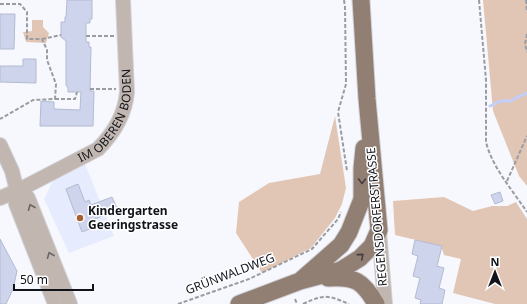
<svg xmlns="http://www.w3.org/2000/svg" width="527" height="304" font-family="'Noto Sans',sans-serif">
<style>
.built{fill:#e6ebfe}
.green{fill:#e1c6b6}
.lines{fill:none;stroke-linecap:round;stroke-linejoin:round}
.stream{stroke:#c3cef9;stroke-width:3}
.building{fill:#cdd4ec;stroke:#b4bad2}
.minor-casing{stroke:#d2d3d9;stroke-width:16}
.major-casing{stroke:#d2d3d9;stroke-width:19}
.path{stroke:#9b9ca2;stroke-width:2;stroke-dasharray:4 2;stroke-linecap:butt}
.minor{stroke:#c1b7b0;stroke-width:14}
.major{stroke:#927f74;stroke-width:17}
.oneway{stroke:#453e3f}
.oneway2{stroke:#696566}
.poi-dot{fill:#a56132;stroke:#fff;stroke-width:1.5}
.labels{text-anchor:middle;stroke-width:3;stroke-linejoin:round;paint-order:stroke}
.street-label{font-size:12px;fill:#11131b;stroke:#fff}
.poi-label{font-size:12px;font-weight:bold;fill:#11131b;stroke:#fff;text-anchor:start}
</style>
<rect width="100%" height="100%" fill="#f7f8fd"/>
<path class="built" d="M85 164 114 236 69 253 44 199 53 181Z"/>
<path class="green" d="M483 0H527V186L519 176 493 111Z
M32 20H43V27L49 33 46 43 26 42 23 32 32 31Z
M335 116 346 188 342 204 335 218 311 248 262 273 236 233 239 202 269 183 320 174Z
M444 197 473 211 492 206H507L516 202 527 219V304H495L453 293 461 259 444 255 441 246 395 235 393 201Z"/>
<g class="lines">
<path class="stream" d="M490 106 501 101H511C516 96 521 97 527 93"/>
</g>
<path class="building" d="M67 0H92V19H90V23H86V42H89V47H91L90 91H94L93 126H40L41 101 54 102V109L80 110 81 92H68V88L66 85V41L61 37V22H65V17H66Z
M0 14H15L14 49H0Z
M23 59H36V83L0 82V66H23Z
M78 184 85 202 89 200 91 205 112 197 118 210 92 220 95 227 82 232 66 189Z
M500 192 503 201 495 204 491 195Z
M0 239 17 271 13 289 6 304H0Z
M415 240 442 246 437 266 444 268 439 288 445 290 442 304H420L421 300 415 298 420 278 413 276 418 256 412 254Z"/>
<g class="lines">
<g class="minor-casing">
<g id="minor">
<path d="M0 145 12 171 17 191 15 197 16 204 55 304"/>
<path d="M17 191 23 192 28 198 70 304"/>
<path id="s1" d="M0 198 17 191 98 149C114 133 125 115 127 92L123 0"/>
<path d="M379 230 385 304"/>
</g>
</g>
<g class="major-casing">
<path id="major" d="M361 0 367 99 379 230
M328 278C355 276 363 281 376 304
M300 281 341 245 349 232 362 199V168L364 148
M239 304 300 281 341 270 360 258 372 246 379 230"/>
</g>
<path class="path" d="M344 0 345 7 346 84 338 112 347 171
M479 0 486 80V142C492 167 513 191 527 212
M526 0 527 11
M0 4H20L27 12V39H42L47 50V60L56 84 55 99 33 100 0 119
M527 34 525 44 527 52
M86 36H114
M42 39 61 35
M90 89H116
M55 99H75L77 92
M507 181 527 136
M295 299 297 304
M178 304 249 279 312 249 338 219 341 212
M303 304C324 294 328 295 349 304"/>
<use href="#minor" class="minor"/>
<use href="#major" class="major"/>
</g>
<defs><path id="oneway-chevron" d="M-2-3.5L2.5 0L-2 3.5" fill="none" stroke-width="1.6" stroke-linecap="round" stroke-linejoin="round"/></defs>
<g class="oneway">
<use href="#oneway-chevron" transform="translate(362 181) rotate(90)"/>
<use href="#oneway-chevron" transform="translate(361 256) rotate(-40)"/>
</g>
<g class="oneway2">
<use href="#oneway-chevron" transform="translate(31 207) rotate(-112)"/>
<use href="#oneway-chevron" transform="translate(50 255) rotate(-112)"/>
</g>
<circle class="poi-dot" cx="80" cy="218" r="4"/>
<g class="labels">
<g class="street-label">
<text dy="4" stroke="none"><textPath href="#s1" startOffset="143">IM OBEREN BODEN</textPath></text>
<text transform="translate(377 217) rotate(-95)" y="4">REGENSDORFERSTRASSE</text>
<text transform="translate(230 274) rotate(-21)" y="4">GRÜNWALDWEG</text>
</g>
<g class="poi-label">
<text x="88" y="215">Kindergarten<tspan x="88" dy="14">Geeringstrasse</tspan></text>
</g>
</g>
<g transform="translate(495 272)" stroke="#ffffff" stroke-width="3" paint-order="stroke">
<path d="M0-3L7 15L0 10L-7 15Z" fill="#11131b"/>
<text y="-6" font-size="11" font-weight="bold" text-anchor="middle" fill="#11131b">N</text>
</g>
<path d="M14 284v6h79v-6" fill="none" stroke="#11131b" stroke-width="2"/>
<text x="20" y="284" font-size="12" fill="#11131b" stroke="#ffffff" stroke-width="3" paint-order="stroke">50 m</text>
</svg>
